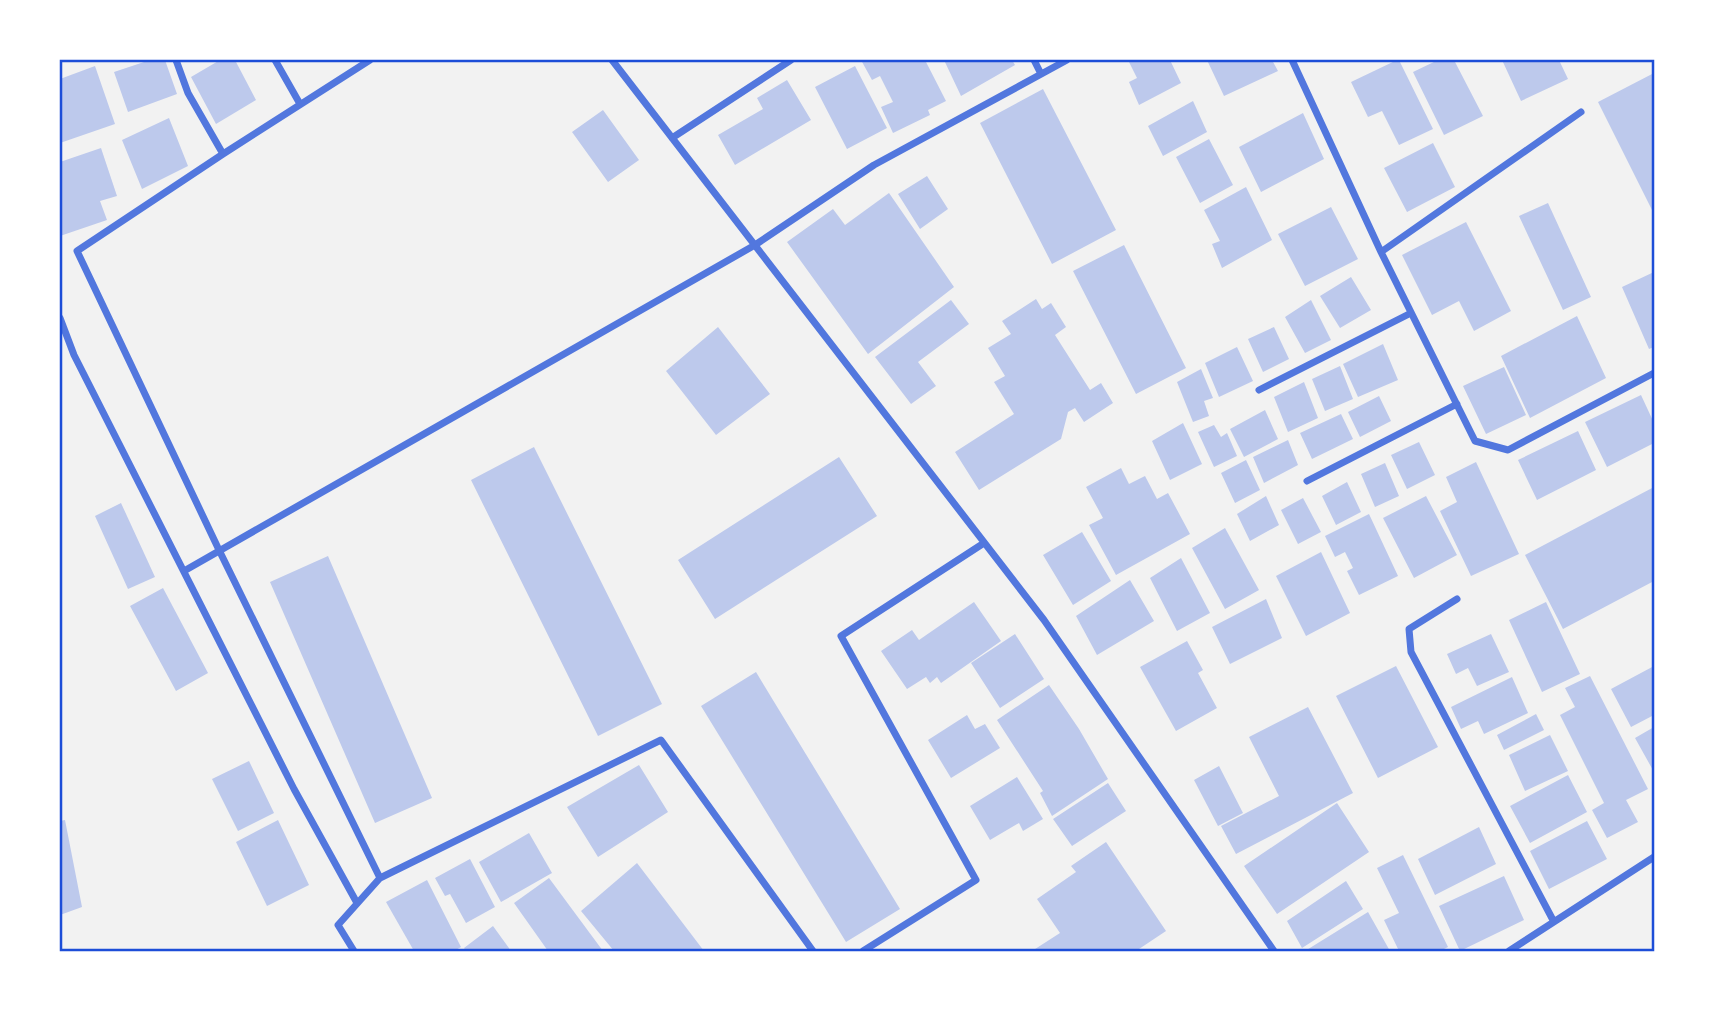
<svg xmlns="http://www.w3.org/2000/svg" width="1714" height="1011" font-family="'Fira Sans',sans-serif">
<style>
.building{fill:#bdc9ec}
.lines{fill:none;stroke-linecap:round;stroke-linejoin:round}
.minor{stroke:#5277de;stroke-width:7}
.neatline{fill:none;stroke:#1d4ed8;stroke-width:2.5}
</style>
<rect width="100%" height="100%" fill="#f2f2f2"/>
<path class="building" d="M150 60H165L177 94 128 112 114 72Z
M220 60H235L256 100 216 124 191 77Z
M861 60H925L946 101 928 110 930 115 893 133 881 107 893 102 880 76 872 80Z
M944 60H1012L1015 65 961 96Z
M1128 60H1170L1181 83 1139 105 1129 82 1137 78Z
M1207 60H1272L1278 71 1224 96Z
M1397 60H1399L1433 129 1399 145 1382 111 1368 117 1351 82Z
M1438 60H1454L1483 116 1444 135 1413 72Z
M1502 60H1559L1568 79 1521 101Z
M95 66 115 124 60 143V79Z
M855 66 887 128 847 149 815 87Z
M1654 73V214L1598 102Z
M787 80 811 120 735 165 718 135 763 109 757 98Z
M1043 89 1116 230 1052 264 980 123Z
M1193 101 1207 132 1163 156 1148 126Z
M603 110 639 160 608 182 572 132Z
M1303 113 1324 159 1261 192 1239 147Z
M169 118 188 166 142 189 122 140Z
M1209 139 1233 185 1200 203 1176 157Z
M1433 143 1455 187 1407 212 1384 168Z
M101 148 117 196 100 201 107 220 60 236V162Z
M927 176 948 209 920 229 898 194Z
M1246 187 1272 240 1222 268 1212 244 1220 241 1204 210Z
M889 193 954 287 868 354 787 242 833 209 845 225Z
M1548 203 1591 297 1563 310 1519 216Z
M1331 207 1358 259 1305 286 1278 234Z
M1466 222 1511 311 1474 331 1459 301 1432 315 1402 255Z
M1124 245 1186 368 1136 394 1073 271Z
M1654 272V347L1649 349 1622 287Z
M1351 277 1371 310 1340 328 1320 296Z
M1036 299 1042 309 1051 303 1066 327 1055 335 1090 390 1101 383 1113 403 1084 422 1075 408 1068 412 1061 439 979 490 955 452 1014 414 994 382 1005 376 988 348 1011 334 1002 321Z
M951 300 969 324 918 362 936 386 911 404 875 357Z
M1311 300 1331 340 1305 353 1285 317Z
M1577 316 1606 378 1530 418 1501 356Z
M718 327 770 394 716 435 666 371Z
M1274 327 1289 359 1263 372 1248 339Z
M1383 344 1398 380 1358 397 1343 364Z
M1237 347 1253 381 1219 397 1205 363Z
M1340 366 1353 399 1325 411 1312 379Z
M1504 367 1526 415 1486 434 1463 386Z
M1201 369 1213 398 1204 401 1209 416 1193 422 1177 382Z
M1304 382 1318 418 1288 432 1274 397Z
M1641 395 1654 423V443L1607 467 1585 422Z
M1379 396 1391 421 1360 437 1348 412Z
M1265 410 1278 439 1244 457 1230 429Z
M1341 414 1353 439 1312 459 1300 433Z
M1183 423 1202 464 1170 480 1152 441Z
M1214 425 1221 437 1227 433 1237 456 1214 467 1198 432Z
M1578 431 1596 470 1537 500 1518 460Z
M1288 440 1298 465 1264 483 1253 457Z
M1419 442 1435 475 1407 489 1391 455Z
M534 447 662 704 598 736 471 480Z
M839 457 877 516 715 619 678 560Z
M1246 460 1260 490 1235 503 1221 473Z
M1476 462 1519 554 1471 576 1440 511 1457 502 1446 477Z
M1385 463 1399 496 1375 507 1361 474Z
M1121 468 1129 484 1145 476 1157 499 1168 493 1190 534 1116 575 1089 525 1103 518 1086 487Z
M1347 482 1361 512 1336 525 1322 496Z
M1654 487V581L1563 629 1525 555Z
M1266 496 1279 525 1250 541 1237 514Z
M1426 496 1457 555 1414 578 1383 518Z
M1303 498 1321 532 1298 544 1281 510Z
M121 503 155 577 128 589 95 516Z
M1369 514 1398 576 1359 595 1347 571 1353 568 1345 552 1335 557 1325 536Z
M1225 528 1259 590 1225 609 1192 548Z
M1082 532 1111 581 1073 605 1043 555Z
M1321 552 1350 613 1306 636 1276 576Z
M328 556 432 798 375 823 270 582Z
M1181 558 1210 613 1177 631 1150 578Z
M1130 580 1154 621 1097 655 1076 616Z
M163 588 208 673 176 691 130 606Z
M1266 599 1282 638 1230 664 1212 627Z
M974 602 1001 641 941 683 937 677 930 683 926 677 907 689 881 651 912 630 919 640Z
M1546 602 1580 674 1542 692 1509 620Z
M1015 634 1044 679 1000 708 971 663Z
M1491 634 1509 672 1477 686 1468 668 1456 674 1447 654Z
M1187 641 1203 670 1198 673 1217 708 1176 731 1140 667Z
M1396 666 1438 747 1378 778 1336 696Z
M1654 666V715L1631 727 1611 689Z
M756 672 900 909 846 942 701 706Z
M1590 676 1648 789 1626 800 1638 822 1607 838 1592 810 1604 803 1560 715 1575 707 1565 688Z
M1512 677 1528 713 1484 734 1478 721 1461 729 1451 707Z
M1049 685 1079 729 1108 779 1052 816 1040 793 1043 791 997 720Z
M1308 707 1353 793 1236 854 1221 826 1279 796 1249 737Z
M1536 714 1544 730 1504 750 1497 735Z
M967 715 975 729 985 724 1000 748 951 778 928 740Z
M1654 727V772L1635 738Z
M1550 735 1568 771 1525 791 1509 755Z
M249 761 274 813 238 831 212 779Z
M639 765 668 812 598 857 567 807Z
M1219 766 1243 813 1218 826 1194 780Z
M1568 775 1587 812 1530 843 1510 806Z
M1017 777 1043 819 1023 831 1019 823 990 840 970 806Z
M1108 783 1126 811 1072 846 1053 819Z
M1337 803 1369 852 1277 914 1244 866Z
M65 820 82 907 60 915V821Z
M278 820 309 885 267 906 236 842Z
M1587 821 1607 859 1549 889 1530 851Z
M1479 827 1496 864 1435 895 1418 859Z
M529 833 552 873 501 902 479 862Z
M1106 842 1166 931 1136 951H1032L1060 933 1037 899 1076 872 1071 866Z
M1403 855 1448 947 1440 951H1399L1384 920 1399 913 1377 868Z
M470 859 495 907 466 923 450 894 445 896 435 878Z
M637 863 704 951H614L581 911Z
M1504 876 1524 920 1460 951 1439 906Z
M549 878 603 951H548L514 903Z
M427 880 461 947 454 951H414L386 902Z
M1346 881 1363 909 1302 948 1287 921Z
M1368 912 1390 951H1305Z
M493 926 511 951H466L464 948Z"/>
<g class="lines">
<path class="minor" d="M176 60 188 93 223 154
M275 60 300 104
M612 60 1044 620 1274 951
M1034 60 1041 74
M1292 60 1381 252 1581 112
M672 138 791 60
M1381 252 1475 441 1508 450 1654 373
M60 318 74 355 294 789 357 903
M1259 390 1411 313
M1307 481 1457 404
M184 571 755 245 874 165 1067 60
M1457 599 1409 629 1411 652 1554 922
M380 878 661 740 813 951
M354 951 338 925 380 878 219 550 77 251 223 154 370 60
M863 951 976 880 841 636 984 543
M1509 951 1654 857"/>
</g>
<rect width="1714" height="1011" fill="none" stroke="#ffffff" stroke-width="122"/>
<rect x="61" y="61" width="1592" height="889" class="neatline"/>
</svg>
